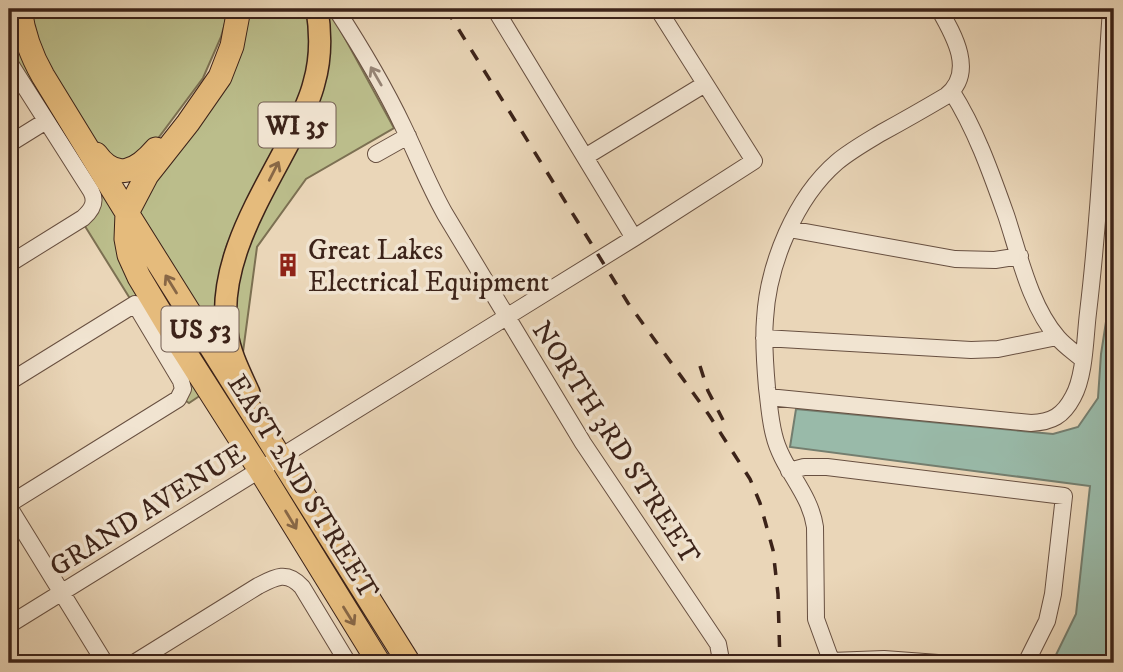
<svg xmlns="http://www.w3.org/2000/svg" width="1123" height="672" font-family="'IM FELL DW Pica',serif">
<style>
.green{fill:#bbbd8b;stroke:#7c7052;stroke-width:2}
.water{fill:#99baa9;stroke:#747e6f;stroke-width:2}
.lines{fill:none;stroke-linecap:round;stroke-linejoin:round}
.minor-casing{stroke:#685041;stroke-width:18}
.major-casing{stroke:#3c2319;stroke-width:24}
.highway-casing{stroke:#3c2319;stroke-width:25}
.minor{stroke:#f1e4d1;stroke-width:16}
.major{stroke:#e5bb7c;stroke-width:21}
.highway{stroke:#e5bb7c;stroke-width:23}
.rail{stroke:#3c2319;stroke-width:3.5;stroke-dasharray:12 12;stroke-linecap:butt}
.oneway{stroke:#968475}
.oneway2{stroke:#886746}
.labels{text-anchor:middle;stroke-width:7;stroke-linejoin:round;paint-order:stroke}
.shield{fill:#f1e4d1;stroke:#725d50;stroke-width:2}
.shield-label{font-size:26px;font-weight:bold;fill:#3c2319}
.poi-label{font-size:28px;fill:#3c2319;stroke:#f1e4d1;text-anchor:start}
.street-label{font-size:28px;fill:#3c2319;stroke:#f1e4d1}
</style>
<rect width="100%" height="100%" fill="#ead6b8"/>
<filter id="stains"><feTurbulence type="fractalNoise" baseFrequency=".00286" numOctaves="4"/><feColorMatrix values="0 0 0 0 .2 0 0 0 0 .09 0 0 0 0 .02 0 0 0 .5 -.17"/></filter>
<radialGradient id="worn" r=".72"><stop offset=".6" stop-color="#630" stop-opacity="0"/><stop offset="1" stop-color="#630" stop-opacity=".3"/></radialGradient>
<path class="green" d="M9 9H13L122 212 201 395 189 403 183 399 134 305 83 223 98 209 9 54Z
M28 9H229L221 37 203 78 159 137 143 155 125 164 101 153 47 65Z
M249 9H308L311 46 304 89 227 245C217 276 215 301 215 334L139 211Z
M325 9H329L394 128 306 179 257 247 241 367 233 334 238 264 288 161Z"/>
<path class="water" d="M1114 270V663H1052L1076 614 1090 486 790 447 796 409 1053 434 1078 427 1098 398 1101 354Z"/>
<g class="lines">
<g class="minor-casing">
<path id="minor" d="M336 9C360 46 384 86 403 126 417 155 429 186 445 214L583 443 718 644 721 660 718 663
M495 9 634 238
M9 62 91 191C97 202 92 210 83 218L9 264
M952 92C976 130 991 173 1006 215 1019 254 1030 306 1058 338 1065 346 1074 352 1082 359
M9 144 46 121
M376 154 408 136
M585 157 705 84
M789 229 955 259 995 260 1020 256
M764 338 971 350 998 349 1057 337
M9 382 135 304 181 381 183 389 178 399 9 504
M768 397 1031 423C1052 422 1063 416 1073 397 1085 376 1085 337 1088 313 1100 212 1104 110 1111 9
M789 471 804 467H827L1064 496 1053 594 1047 621 1026 663
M9 507 105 663
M9 625 634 238 754 161 658 9
M831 661 884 659 938 663
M134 663 258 586C275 577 287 570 302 587L348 663
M832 663 816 619 815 527C810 492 782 469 774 435 770 420 769 403 767 388 765 365 763 342 765 319 768 265 795 198 837 162 850 151 866 142 881 133 903 121 924 109 946 96 976 73 954 35 939 9"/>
</g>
<g class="major-casing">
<path id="major" d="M249 393C240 373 230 354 227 333 217 264 259 200 289 142 298 123 309 104 314 83 321 59 321 34 317 9"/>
</g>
<g class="highway-casing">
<path id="highway" d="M20 9C23 32 31 55 43 76L127 213 409 663
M239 9 232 46 220 77 188 123 147 175 127 213 126 239 129 255 139 277 172 332 260 470 379 663
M96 154C116 182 137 171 156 149"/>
</g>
<use href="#minor" class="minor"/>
<use href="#major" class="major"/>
<use href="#highway" class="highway"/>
<path class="rail" d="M446 9 628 303 709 415 750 479 760 503 773 550 778 594 780 663
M700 366 708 391 723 420"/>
</g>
<defs><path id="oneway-shaft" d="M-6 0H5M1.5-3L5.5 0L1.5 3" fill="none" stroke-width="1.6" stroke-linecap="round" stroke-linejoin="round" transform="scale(1.75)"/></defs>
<use class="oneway" href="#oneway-shaft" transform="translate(376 76) rotate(-120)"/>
<g class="oneway2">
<use href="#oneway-shaft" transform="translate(274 171) rotate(-63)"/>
<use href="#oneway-shaft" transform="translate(171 284) rotate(-122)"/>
<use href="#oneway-shaft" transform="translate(291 520) rotate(59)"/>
<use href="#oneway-shaft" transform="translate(349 616) rotate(58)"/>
</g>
<defs>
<g id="building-bare" transform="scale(1.89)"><path d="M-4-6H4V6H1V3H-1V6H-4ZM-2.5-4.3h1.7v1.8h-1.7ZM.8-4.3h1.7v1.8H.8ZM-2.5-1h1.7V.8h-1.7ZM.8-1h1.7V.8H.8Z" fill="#8f2418" stroke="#f1e4d1" stroke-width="2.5" paint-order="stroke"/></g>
</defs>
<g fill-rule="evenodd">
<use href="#building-bare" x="288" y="265"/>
</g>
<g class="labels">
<g class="shield">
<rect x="258.5" y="102.5" width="77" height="45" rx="5"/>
<rect x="161.5" y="306.5" width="77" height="45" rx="5"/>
</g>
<g class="shield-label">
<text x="297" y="134">WI 35</text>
<text x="200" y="338">US 53</text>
</g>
<g class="poi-label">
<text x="308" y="259">Great Lakes<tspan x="308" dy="32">Electrical Equipment</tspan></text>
</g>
<g class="street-label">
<text transform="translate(617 442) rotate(57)" y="10">NORTH 3RD STREET</text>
<text transform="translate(304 486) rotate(58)" y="10">EAST 2ND STREET</text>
<text transform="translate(147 509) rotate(-32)" y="10">GRAND AVENUE</text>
</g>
</g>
<rect width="1123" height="672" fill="none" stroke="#ead6b8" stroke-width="35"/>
<rect x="10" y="10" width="1102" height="651" fill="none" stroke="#3c2319" stroke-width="3.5"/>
<rect x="18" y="18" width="1088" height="637" fill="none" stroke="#3c2319" stroke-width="2"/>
<rect width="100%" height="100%" filter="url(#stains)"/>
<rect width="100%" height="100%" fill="url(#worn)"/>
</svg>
